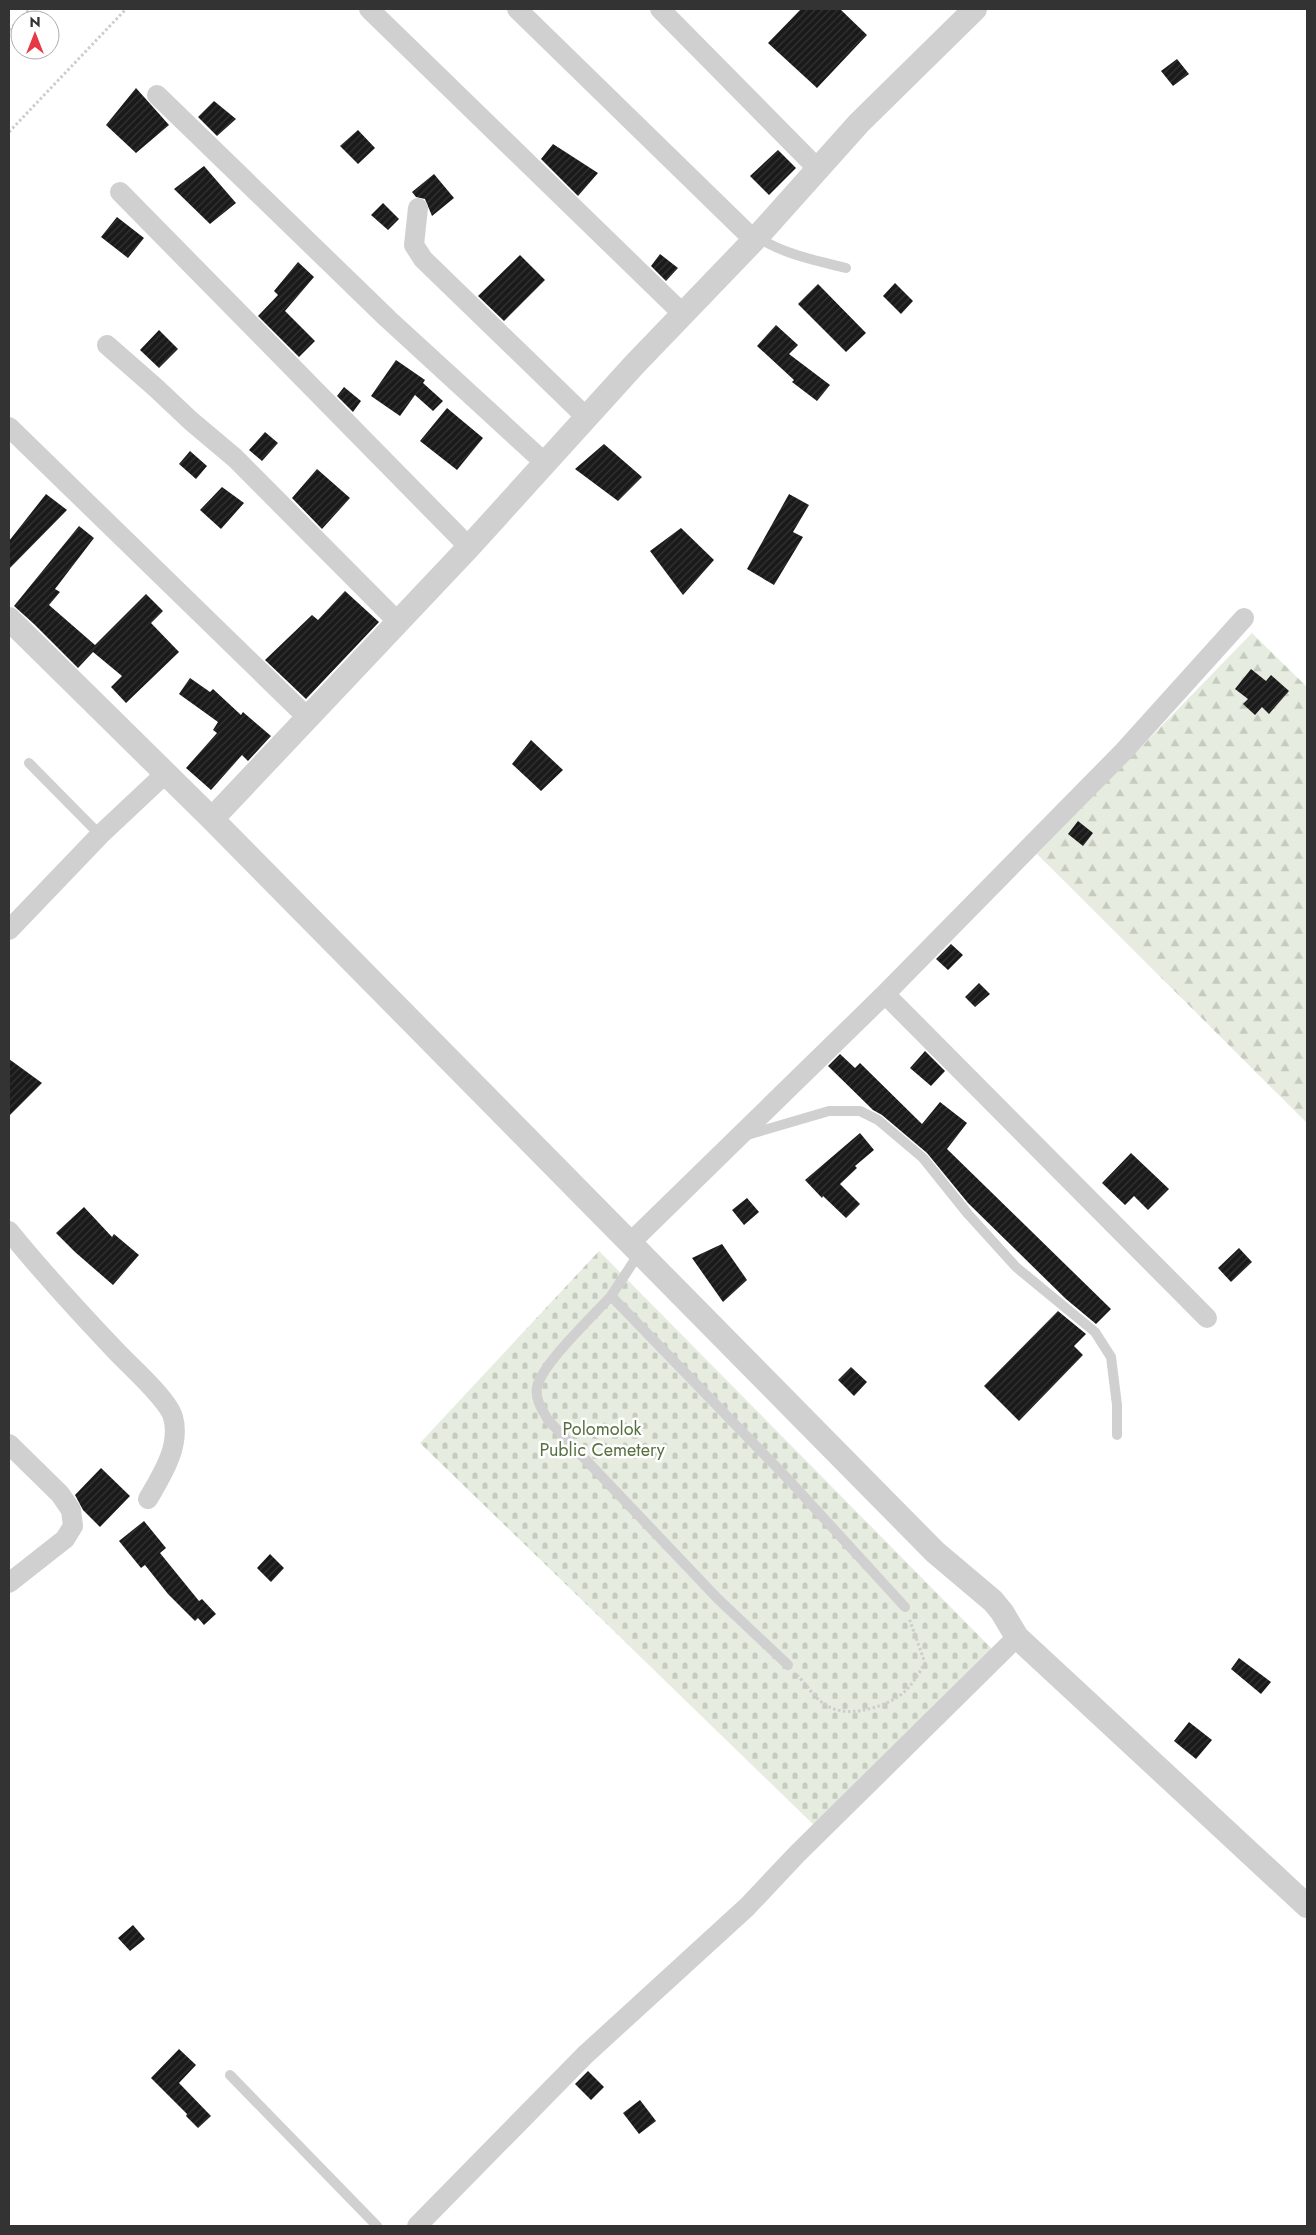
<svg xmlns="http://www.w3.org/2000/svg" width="1316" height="2235" font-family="Jost,sans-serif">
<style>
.forest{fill:url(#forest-firs)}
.cemetery{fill:url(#cemetery-stones)}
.building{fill:url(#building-hatch)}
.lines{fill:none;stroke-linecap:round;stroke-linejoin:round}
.path{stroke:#cdcdcd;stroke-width:3;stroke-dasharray:2.5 2.5;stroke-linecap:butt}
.service{stroke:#d0d0d0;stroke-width:10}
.minor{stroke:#d0d0d0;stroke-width:20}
.tertiary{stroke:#d0d0d0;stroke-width:24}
.labels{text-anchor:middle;stroke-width:5;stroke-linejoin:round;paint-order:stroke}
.park-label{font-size:18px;fill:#56703f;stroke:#fff}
</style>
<defs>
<pattern id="forest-firs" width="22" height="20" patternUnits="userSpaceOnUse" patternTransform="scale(1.25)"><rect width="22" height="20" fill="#e6ecdf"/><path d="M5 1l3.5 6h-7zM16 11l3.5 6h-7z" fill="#c6cbc0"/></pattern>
<pattern id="cemetery-stones" width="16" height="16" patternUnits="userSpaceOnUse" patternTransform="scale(1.25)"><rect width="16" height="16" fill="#e6ecdf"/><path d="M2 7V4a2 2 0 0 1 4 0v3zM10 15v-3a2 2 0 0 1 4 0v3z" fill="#c6cbc0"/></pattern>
<pattern id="building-hatch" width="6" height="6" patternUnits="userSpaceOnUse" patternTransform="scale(1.25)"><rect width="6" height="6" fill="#1a1a1a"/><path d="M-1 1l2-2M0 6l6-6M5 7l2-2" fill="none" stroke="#333"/></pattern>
</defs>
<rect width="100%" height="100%" fill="#fff"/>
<path class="forest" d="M1252 633 1307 687V1123L1037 854Z"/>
<path class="cemetery" d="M599 1251 998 1655 818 1829 420 1443Z"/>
<path class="building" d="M801 9H840L867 35 817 88 768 43Z
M1177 59 1189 74 1173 86 1161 71Z
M136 88 169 125 136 153 106 125Z
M214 101 236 119 217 136 198 117Z
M358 130 375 148 358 164 340 146Z
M553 144 598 173 578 196 541 159Z
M778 150 796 168 769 195 750 176Z
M204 166 236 203 210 224 174 189Z
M434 174 454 198 432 216 425 199 416 197 412 192Z
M383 203 399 219 388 230 371 215Z
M117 217 144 238 128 258 101 237Z
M660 254 678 268 666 281 651 266Z
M520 255 545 280 504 321 478 296Z
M298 262 314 277 285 311 315 341 299 357 258 316 278 295 274 291Z
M895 283 913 301 901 314 883 296Z
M818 284 866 333 846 352 798 304Z
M776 325 798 345 789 354 830 385 817 401 792 382 794 380 757 346Z
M159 330 178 349 159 368 140 350Z
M396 360 425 380 423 383 443 401 433 411 415 395 400 416 371 396Z
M344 387 361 401 353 412 337 396Z
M447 408 483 438 457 470 420 441Z
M265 432 278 443 262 461 249 450Z
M604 444 642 477 618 501 575 469Z
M190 451 207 466 196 479 179 464Z
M317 469 350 498 322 529 292 498Z
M222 487 244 503 221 529 200 510Z
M46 494 67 510 9 569V541Z
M789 494 809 505 793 532 803 537 774 585 747 569Z
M79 526 94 538 55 589 60 592 49 605 95 645 146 594 163 611 151 623 179 652 126 703 111 687 122 676 93 652 78 668 34 624 14 606Z
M681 528 714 560 683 595 650 551Z
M345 591 379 622 306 699 265 660 312 615 318 620Z
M1251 669 1266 681 1271 675 1289 691 1269 714 1262 707 1255 715 1243 704 1248 699 1235 689Z
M190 678 210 692 213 689 241 715 243 712 271 736 248 761 242 755 211 790 186 768 217 733 213 730 218 722 179 694Z
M531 740 563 770 541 791 512 764Z
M1078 821 1093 833 1083 846 1068 834Z
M951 944 963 955 948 970 936 959Z
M979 983 990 994 975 1007 965 997Z
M925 1051 945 1071 931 1086 910 1068Z
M840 1054 855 1068 860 1063 922 1124 940 1102 967 1123 947 1149 1111 1309 1096 1324 1066 1299 968 1203 927 1153 882 1115 873 1110 828 1066Z
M9 1059 42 1083 9 1116Z
M860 1133 874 1150 855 1166 857 1168 840 1184 860 1204 846 1218 823 1196 822 1198 805 1180Z
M1131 1153 1169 1189 1148 1210 1134 1196 1125 1205 1102 1183Z
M747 1198 759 1212 744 1225 732 1210Z
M84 1207 112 1237 114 1234 139 1255 113 1285 75 1252 56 1233Z
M722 1244 747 1280 723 1302 692 1258Z
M1239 1248 1252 1262 1231 1282 1218 1268Z
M1058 1311 1086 1334 1074 1346 1083 1355 1019 1421 984 1386Z
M851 1367 867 1382 854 1396 838 1380Z
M101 1468 130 1496 100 1527 83 1510 75 1495Z
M144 1521 166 1548 160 1553 199 1601 202 1599 216 1614 204 1625 198 1618 195 1621 168 1594 145 1565 141 1568 119 1541Z
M270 1554 284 1568 271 1582 257 1568Z
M1239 1658 1271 1682 1261 1694 1231 1669Z
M1189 1722 1212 1740 1196 1759 1174 1741Z
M133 1925 145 1939 130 1951 118 1938Z
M179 2049 196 2065 179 2083 211 2116 198 2128 186 2116 187 2114 151 2078Z
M588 2071 604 2087 591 2100 575 2084Z
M640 2100 656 2121 639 2134 623 2113Z"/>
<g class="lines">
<path class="path" d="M9 30 30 9
M9 132 126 9
M797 1675C806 1684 815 1699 826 1705 845 1718 878 1709 896 1698 909 1691 918 1675 925 1663L909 1618"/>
<path class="service" d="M757 237C786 255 814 260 846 268
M29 763 100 835
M747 1135 829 1111H860L878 1120 923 1158 968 1214 1016 1267 1095 1332 1111 1357 1117 1405V1435
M611 1296 640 1252
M788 1665 718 1599 548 1420C542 1409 535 1400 537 1387 542 1364 593 1316 611 1296L788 1479 905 1607
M230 2075 377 2226"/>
<path class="minor" d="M369 9 683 314
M517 9 754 240
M660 9 818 169
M157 95 388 319 545 463
M120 192 469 547
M418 208 414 245 423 259 586 417
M107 345 156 388 191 421 235 458 398 622
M9 427 307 717
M9 930 100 835 166 773
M885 994 1207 1318
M9 1231C43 1273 79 1312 116 1351 130 1366 168 1399 173 1417 181 1446 162 1475 148 1499
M631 1242 885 994 1124 751 1244 618
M9 1444 60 1494 71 1510 73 1526 65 1539 9 1583
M417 2226 585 2055 747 1907 797 1854 1017 1637"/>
<path class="tertiary" d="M9 619 212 819 935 1552 993 1601 1002 1612 1017 1637 1307 1906
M212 819 469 547 634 365 757 237 859 123 975 9"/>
</g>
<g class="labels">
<g class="park-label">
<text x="602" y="1435">Polomolok<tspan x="602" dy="21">Public Cemetery</tspan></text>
</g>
</g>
<rect width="1316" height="2235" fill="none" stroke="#333333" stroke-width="20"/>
<g transform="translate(35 35)"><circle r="24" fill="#ffffff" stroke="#adadad"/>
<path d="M0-4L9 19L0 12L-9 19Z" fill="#e63946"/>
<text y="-8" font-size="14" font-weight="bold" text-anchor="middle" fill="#333333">N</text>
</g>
</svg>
